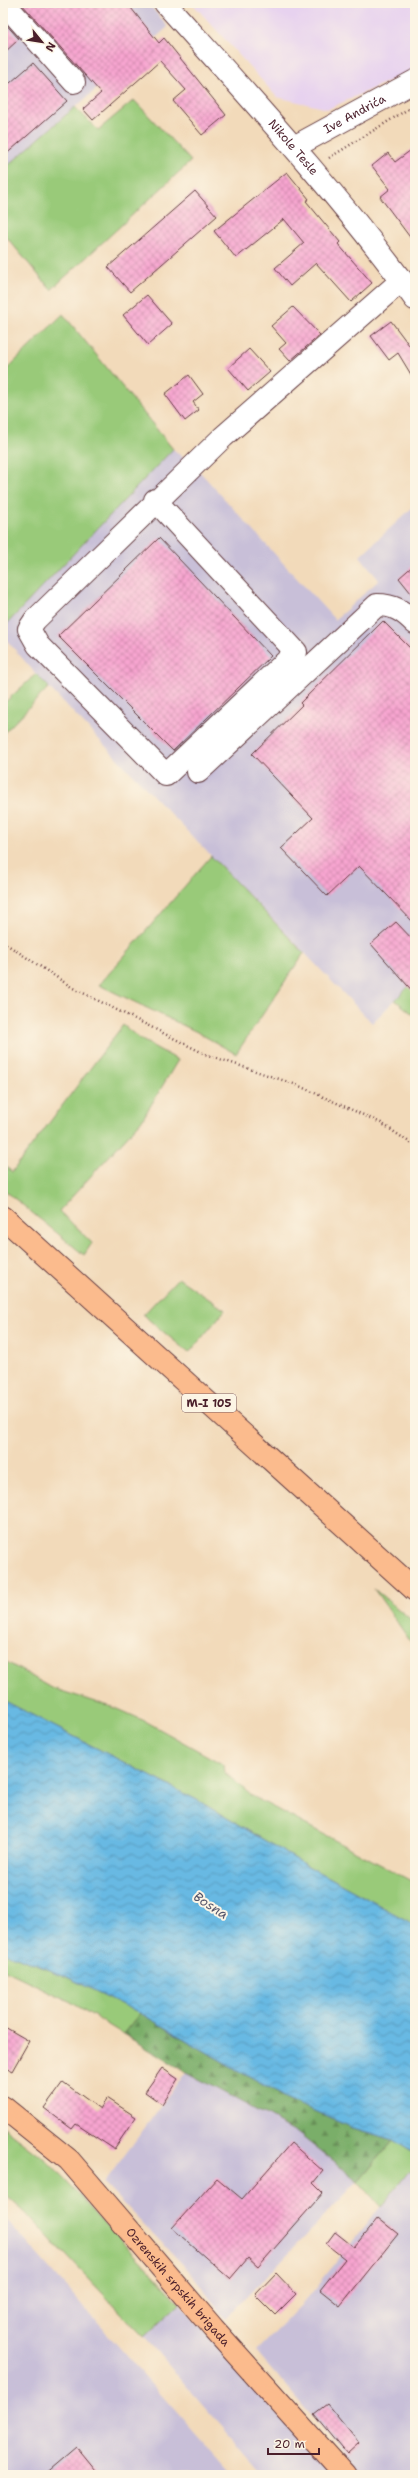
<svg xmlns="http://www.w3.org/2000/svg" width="418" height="2478" font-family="'Shantell Sans',sans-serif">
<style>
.built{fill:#e7d2ef}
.industrial{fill:#c8bfd8}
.green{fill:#99ca79;stroke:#727452}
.forest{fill:url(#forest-firs);stroke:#62664a}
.water{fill:url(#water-waves);stroke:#596c87}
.building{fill:url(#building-cross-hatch)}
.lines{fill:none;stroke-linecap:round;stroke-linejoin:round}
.minor-casing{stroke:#633b40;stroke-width:24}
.major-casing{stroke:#633b40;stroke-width:24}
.path{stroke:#633b40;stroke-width:2.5;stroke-dasharray:1 3;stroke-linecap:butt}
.minor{stroke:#fff;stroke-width:22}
.major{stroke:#fbbb8d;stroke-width:22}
.labels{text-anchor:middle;stroke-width:4;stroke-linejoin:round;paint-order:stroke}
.shield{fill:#fcf5e5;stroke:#7f5f63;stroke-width:1}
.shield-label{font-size:11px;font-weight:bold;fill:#4a1f2b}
.street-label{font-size:12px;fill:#4a1f2b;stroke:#fcf5e5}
.water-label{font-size:13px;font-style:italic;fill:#54556b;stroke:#fcf5e5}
</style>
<defs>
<pattern id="forest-firs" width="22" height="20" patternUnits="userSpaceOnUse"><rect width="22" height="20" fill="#7aae69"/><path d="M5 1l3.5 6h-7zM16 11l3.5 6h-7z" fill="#668d57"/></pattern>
<pattern id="water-waves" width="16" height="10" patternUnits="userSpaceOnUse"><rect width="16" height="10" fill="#68b9e3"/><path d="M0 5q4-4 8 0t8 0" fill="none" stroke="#5896b8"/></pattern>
<pattern id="building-cross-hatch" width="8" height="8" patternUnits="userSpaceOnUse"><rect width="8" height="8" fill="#f7a5d0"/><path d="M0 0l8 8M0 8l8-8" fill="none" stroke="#ca86a9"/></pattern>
</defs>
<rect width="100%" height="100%" fill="#fcf5e5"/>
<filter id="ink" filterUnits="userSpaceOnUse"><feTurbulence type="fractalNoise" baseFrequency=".025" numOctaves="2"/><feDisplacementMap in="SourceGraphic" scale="8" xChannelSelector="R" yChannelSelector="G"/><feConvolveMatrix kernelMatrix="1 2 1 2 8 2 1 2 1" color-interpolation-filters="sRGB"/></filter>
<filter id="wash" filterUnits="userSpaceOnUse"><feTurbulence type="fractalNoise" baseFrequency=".012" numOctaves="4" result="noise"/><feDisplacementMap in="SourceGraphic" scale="16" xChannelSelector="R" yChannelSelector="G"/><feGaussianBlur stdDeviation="0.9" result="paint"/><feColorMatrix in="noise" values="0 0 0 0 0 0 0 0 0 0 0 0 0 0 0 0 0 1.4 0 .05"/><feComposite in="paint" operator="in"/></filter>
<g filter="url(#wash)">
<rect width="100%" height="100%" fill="#f2daba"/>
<path class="built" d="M192 3H415V69L328 109 277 97Z"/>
<path class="industrial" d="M3 3H148L168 27 3 170Z
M173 449 200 472 335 620 379 580 360 556 413 507 415 509V980L372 1023 36 674 3 636V628Z
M186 2072 296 2132 358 2181 225 2319 193 2275 104 2183Z
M409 2171 415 2175V2475H362L256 2351 306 2300Z
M3 2216 6 2219 232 2475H3Z
M180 2303 330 2475H264L144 2337Z"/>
<path class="green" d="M134 100 191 161 51 290 3 233V170L75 107 98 130Z
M63 314 173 449 3 628V373Z
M36 674 49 687 3 734V704Z
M211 856 304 953 236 1054 197 1032 99 985Z
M415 980V1016L395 1000Z
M123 1025 140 1039 178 1060 142 1120 59 1211 92 1243 84 1255 3 1189V1164L12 1172Z
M178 1278 225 1310 189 1353 143 1315Z
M374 1589 415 1623V1648Z
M3 1660 52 1688 118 1709 147 1722 224 1765 225 1773 252 1796 415 1883V1925L304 1864 197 1800 3 1700Z
M3 1952 67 1977 140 2013 123 2034 69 2001 3 1969Z
M3 2127 47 2161 180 2303 144 2337 30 2217 3 2193Z
M393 2140 415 2154V2175L409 2171 381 2207 358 2181Z"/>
<path class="forest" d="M140 2013 285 2098 350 2127 393 2140 358 2181 296 2132 186 2072 123 2034Z"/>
<path class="water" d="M3 1700 197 1800 304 1864 415 1925V2154L393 2140 350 2127 285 2098 140 2013 67 1977 3 1952Z"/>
<g id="blocks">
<path class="building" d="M21 3H127L159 43 164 38 226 115 202 135 173 101 186 90 160 61 93 120 83 109 101 93Z
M3 21 19 39 3 54Z
M33 63 67 101 3 157V89Z
M415 147V244L380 197 390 189 372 166 388 153 395 162Z
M287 172 309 199 306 201 340 242 338 244 372 283 351 302 316 263 290 286 275 268 304 243 284 219 236 258 214 231Z
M195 191 217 216 130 292 108 267Z
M147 295 172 324 148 345 123 315Z
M293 307 320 335 290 361 279 349 286 343 271 326Z
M391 321 415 353V381L398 353 389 360 371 336Z
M249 349 270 372 248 391 228 368Z
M189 375 203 394 193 402 199 410 185 421 165 394Z
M159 538 271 656 173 751 58 636Z
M415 564V598L399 578Z
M383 621 415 653V924L359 866 327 896 281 848 313 818 252 754 302 705 300 703Z
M396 922 415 942V994L371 944Z
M3 2026 29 2041 12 2071 3 2066Z
M162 2068 178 2079 162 2104 145 2092Z
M63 2082 100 2109 107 2098 136 2117 114 2149 76 2124 72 2129 44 2108Z
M291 2143 323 2171 313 2183 323 2193 258 2267 248 2258 230 2279 172 2228 217 2178 242 2199Z
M378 2218 398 2234 340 2306 320 2290 345 2259 326 2244 335 2232 354 2247Z
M276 2273 296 2294 275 2315 255 2295Z
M327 2404 359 2443 347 2454 314 2414Z
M77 2447 100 2475H44Z"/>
</g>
</g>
<g filter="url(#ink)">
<use href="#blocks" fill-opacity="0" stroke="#633b40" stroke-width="1"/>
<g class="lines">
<g class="minor-casing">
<g id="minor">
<path d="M4 3 74 82"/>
<path id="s1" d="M165 3C251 99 339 194 415 299"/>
<path id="s2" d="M294 147 415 81"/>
<path d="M155 500 296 652 166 775 38 645 29 629 35 620 223 437 402 280"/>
<path d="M198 772 377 605C394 605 403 611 415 623"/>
</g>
</g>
<g class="major-casing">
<g id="major">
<path d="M3 1217 415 1590"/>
<path id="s3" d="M3 2107 69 2160 213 2328 345 2475"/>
</g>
</g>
<path class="path" d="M329 158 413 106
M3 942 73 988 205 1054 297 1085 381 1123 415 1146"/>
<use href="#minor" class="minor"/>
<use href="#major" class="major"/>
</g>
</g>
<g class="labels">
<rect class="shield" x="182" y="1394" width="54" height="18" rx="3"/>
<g class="shield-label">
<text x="209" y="1407">M-I 105</text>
</g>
<g class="street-label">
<text dy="4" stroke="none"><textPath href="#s2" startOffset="69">Ive Andrića</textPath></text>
<text dy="4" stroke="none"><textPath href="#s1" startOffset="193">Nikole Tesle</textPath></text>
<text dy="4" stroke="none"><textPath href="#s3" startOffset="252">Ozrenskih srpskih brigada</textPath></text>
</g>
<g class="water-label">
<text transform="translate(211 1905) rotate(33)" y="5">Bosna</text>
</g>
</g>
<rect width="418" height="2478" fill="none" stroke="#fcf5e5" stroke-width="16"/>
<g transform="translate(42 42) rotate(120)" stroke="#fcf5e5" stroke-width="3" paint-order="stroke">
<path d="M0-3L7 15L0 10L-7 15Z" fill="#4a1f2b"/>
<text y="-6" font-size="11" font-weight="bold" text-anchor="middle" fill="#4a1f2b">N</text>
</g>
<path d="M268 2448v6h51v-6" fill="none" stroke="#4a1f2b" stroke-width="2"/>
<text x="274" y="2448" font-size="12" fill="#4a1f2b" stroke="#fcf5e5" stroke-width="3" paint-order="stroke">20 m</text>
</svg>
